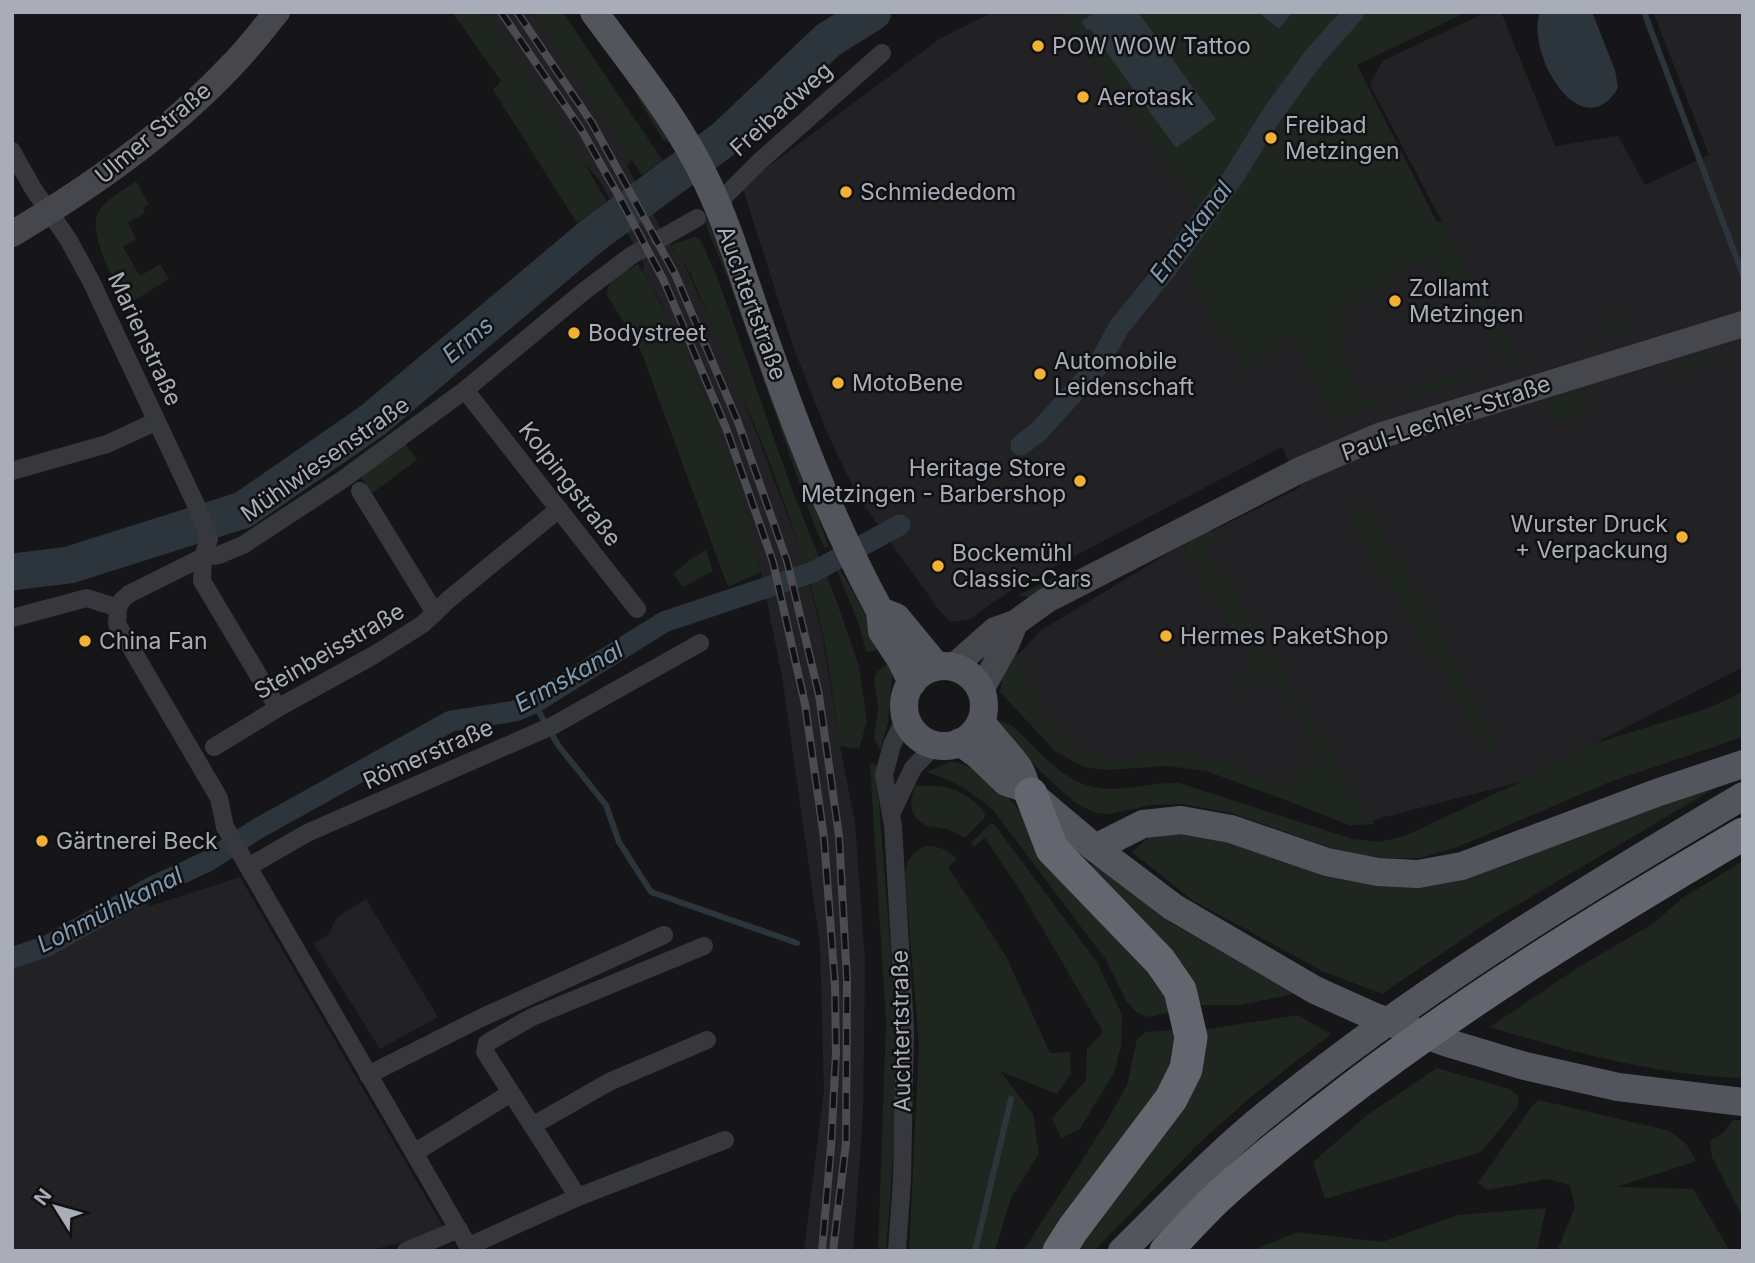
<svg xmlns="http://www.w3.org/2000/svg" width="1755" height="1263" font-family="Inter,sans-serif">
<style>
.built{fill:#222225}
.green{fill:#1e261f}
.water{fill:#2c353c}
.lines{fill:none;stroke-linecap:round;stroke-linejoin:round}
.stream{stroke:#2c353c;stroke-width:6}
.canal{stroke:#2c353c;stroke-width:21}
.river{stroke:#2c353c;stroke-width:37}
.street-tunnel{stroke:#333438;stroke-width:18;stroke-dasharray:18 9;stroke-linecap:butt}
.street{stroke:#37383d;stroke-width:18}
.secondary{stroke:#45474d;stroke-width:26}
.primary{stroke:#53555c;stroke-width:28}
.highway{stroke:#63666e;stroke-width:33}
.rail-casing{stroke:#4a4c52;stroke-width:8}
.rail{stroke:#111113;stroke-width:5;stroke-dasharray:16;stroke-linecap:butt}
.poi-dot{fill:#f2b134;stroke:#111113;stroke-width:2.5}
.labels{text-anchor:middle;stroke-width:5;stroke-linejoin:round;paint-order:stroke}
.poi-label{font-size:23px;fill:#a8adb8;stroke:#111113;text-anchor:start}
.street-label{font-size:23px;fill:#a8adb8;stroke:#111113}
.water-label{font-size:24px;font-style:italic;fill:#7f9bb3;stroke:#111113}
</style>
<rect width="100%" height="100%" fill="#161618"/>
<path class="built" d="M483 12H532L632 160 627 166 672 249 679 252 738 384 800 549 822 633 840 746 855 823 865 961 863 1114 853 1251H804L824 1091 820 944 782 676 761 572 732 465 685 353 660 301 643 272 644 264 600 181 584 163Z
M993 12H1059L1210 225 1292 330 1442 222 1370 85 1382 61 1487 12H1501L1555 146 1618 136 1645 185 1709 155 1653 12H1743V667L1520 782 1350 826 1194 761 1074 757 1006 669 1040 631 1172 551 1301 487 1282 447 1016 587 968 620 950 622 939 610 858 497 828 435 794 349 742 186 941 38Z
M240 877 446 1232 367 1251H12V964L39 954 76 932 71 923 121 896 127 905 144 897 150 906Z
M366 899 438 1017 380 1049 314 944 329 934 337 917Z"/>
<path class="green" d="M452 12H483L584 163 607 202 577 223 493 90 501 81Z
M532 12H563L663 161 642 175Z
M1059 12H1467L1357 65 1437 222H1442L1521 362 1517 363 1487 341 1498 334 1471 287 1458 294 1451 291 1432 257 1339 310 1350 331 1336 340 1343 353 1340 355 1364 399 1374 395 1379 403 1336 421 1293 337 1244 370 1187 273 1210 225Z
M634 91 650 109 671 141 669 143 662 139Z
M136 181 149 205 143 208 145 213 128 223 136 239 123 247 140 276 160 264 169 279 127 305C116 283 83 229 101 208 110 197 125 189 136 181Z
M707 219 733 280 829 547 825 548 817 533 729 282 704 220Z
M695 237 701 241 718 279 791 487 834 594 859 666 867 722 859 749 840 746C834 708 830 668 822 630 797 524 756 423 711 324 701 301 688 258 669 245Z
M638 264C676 327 706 395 731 463 744 498 751 536 761 572L728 587 641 351 607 295C606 279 625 272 638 264Z
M1616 317 1624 318 1629 322 1630 330 1597 339 1609 322Z
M1693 350 1696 357 1716 350 1719 359 1683 371 1680 382 1673 364 1683 360V353Z
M1468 369 1479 374 1404 400 1410 389Z
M1586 392 1592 406 1556 424 1544 401Z
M405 443 417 460 372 493 360 476Z
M1361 508H1368L1374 514 1500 745 1489 751 1353 525 1351 517 1354 510Z
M1201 531H1210L1222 539 1206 547 1374 824 1358 825 1345 822 1206 771 1167 766 1106 770 1084 767 1055 751 1000 692 1005 661 1014 652 1018 654C1028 680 1053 742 1080 753 1091 757 1106 758 1117 758 1142 758 1168 753 1193 755 1222 757 1252 774 1280 784L1322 759 1270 672 1238 691 1235 684 1257 670 1187 555C1187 543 1190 537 1201 531Z
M706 550 713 571 683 587 673 574 691 559Z
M840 569 883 645 875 651 866 652 858 622 837 571Z
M1057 576V584L1032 598 1018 595Z
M891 661 892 676 888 724 880 750 874 739 878 707 874 680 877 672Z
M1743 692V737L1607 783 1460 846 1421 858H1381L1343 852 1231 813 1183 804 1150 805 1110 814 1095 813 1074 802 1040 771 997 724 998 721 1011 725C1044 753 1065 790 1114 789 1136 788 1156 782 1179 783L1353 839 1380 842 1407 835 1520 782 1593 744 1706 709Z
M949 762H956L982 771 992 779 1016 806 1041 844 1152 962 1176 1011 1148 1017 1137 1013 1126 1001 1106 960 993 810C972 792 953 780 927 772Z
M870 763 877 765C881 850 891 935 895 1021 898 1097 892 1175 886 1251H878L886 1023Z
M916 785C925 787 935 785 945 787 958 789 981 803 986 816L965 838C959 835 952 830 945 829 939 827 934 828 928 826 909 819 908 801 916 785Z
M1717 787 1485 924 1382 994 1322 971 1192 900 1132 852 1150 836 1181 832 1230 840 1374 883Z
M990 824H994L1097 962 1122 1015 1121 1046 1114 1073 1079 1130 1061 1138 1052 1118 1086 1080 1087 1049 1103 1032 1024 897 985 838 974 846 971 843Z
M925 846C938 846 948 849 957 859L948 867 1006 956 1050 1053 1070 1052 1071 1073 1057 1094 1000 1071 1033 1114 1039 1154 1011 1198 995 1251H909L919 1046 905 876C907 860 910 854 925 846Z
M1743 861V1078C1656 1075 1572 1052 1490 1027L1574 970 1654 923 1681 899Z
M1090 864 1096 866 1170 922 1294 994 1241 1005H1199Z
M1297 1015 1331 1034 1252 1096 1197 1145 1094 1251H1069L1202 1030Z
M1178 1030 1173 1071 1043 1251H1023L1104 1126 1127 1085 1137 1039 1146 1032Z
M1437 1068 1509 1089 1518 1095V1107L1481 1152 1325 1199 1313 1162 1367 1115Z
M1539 1100 1670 1131 1687 1145 1696 1161 1617 1187 1693 1189 1730 1251H1557L1575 1207 1570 1185 1547 1179 1487 1190 1478 1183 1531 1107Z
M1733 1120H1743V1218L1712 1157 1710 1141 1724 1132Z
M1546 1208 1537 1251H1252L1297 1232 1382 1242 1458 1215Z"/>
<path class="water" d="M1095 12H1138L1216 119 1176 148 1090 29 1087 30 1081 22Z
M1264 12H1293L1279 29 1262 15Z
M1540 12H1592L1615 70 1618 88C1581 149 1525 53 1540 12Z"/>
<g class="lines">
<path class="stream" d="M1644 12 1743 275
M534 703 558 745 606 805 619 842 651 892 797 943
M975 1251 1011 1099"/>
<path class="canal" d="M1021 445 1038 432 1097 367 1119 327 1167 268 1234 176 1273 113 1314 57 1354 12
M12 958 47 946 152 887 208 861 257 829 451 721 515 711 534 703 664 622 813 572 900 525"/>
<path class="river" d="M12 572 69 565 243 510 373 420 593 235 724 139 828 40 873 12"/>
<path class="street-tunnel" d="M632 255 660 239"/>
<path class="street" d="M12 151 32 187 68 239 90 279 198 509 209 539 203 557 202 581 278 708
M717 204 759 162 882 53
M660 239 697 218
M465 390 637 609
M12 471 107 444 155 422
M360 491 435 613
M118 608 117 624 219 798 225 827 471 1251
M12 618 87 598 118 608 122 600 129 594 203 557 219 555 243 545 342 480 465 390 583 292 632 255
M214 747 283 705 374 655 423 624 448 600 559 509
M892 812 913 768 935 745
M248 867 307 833 554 725 700 643
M368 1075 483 1017 664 935
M532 1126 609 1082 707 1040
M414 1153 511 1093
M578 1197 485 1052 487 1043 532 1017 704 946
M469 1246 578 1197 725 1140
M406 1251 459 1229
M897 1251 902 1179 905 1029 893 826 884 775 892 745 906 716"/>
<path class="secondary" d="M12 234C92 186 168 133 232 65 248 49 262 30 277 12
M953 667 995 630 1015 623 1047 600 1300 470 1379 436 1743 324
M981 690 1007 643 1015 623"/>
<path class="primary" d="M594 12C635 68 679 121 708 184 730 230 744 281 761 328 795 425 831 521 880 611L882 631 901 660 912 683
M880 611 896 617 937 667
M904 706a40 40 0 1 1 80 0a40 40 0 1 1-80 0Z
M981 721C992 738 1007 751 1018 767 1024 775 1024 786 1031 794L1095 848 1173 907 1315 990 1375 1017 1448 1043 1525 1066 1618 1087 1743 1102
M960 742 978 755 1006 782 1027 789
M1095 848 1143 824 1181 820 1231 829 1327 862 1378 872 1418 874 1462 866 1659 792 1743 764
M1122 1251C1170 1204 1216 1155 1268 1113 1416 992 1579 893 1743 796"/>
<path class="highway" d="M1031 794 1052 849 1160 961 1180 990 1191 1037 1186 1069 1171 1099 1073 1229 1059 1251
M1166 1251C1183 1233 1200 1214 1218 1197 1253 1165 1291 1135 1329 1106 1459 1004 1600 918 1743 834"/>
<g class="rail-casing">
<path id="rail" d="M501 12 581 129 621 200 664 281 726 428 773 562 805 704 824 838 835 985 836 1052 831 1147 822 1251
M517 12 592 123 675 274 738 422 787 561 819 695 839 836 847 980 846 1143 833 1251"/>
</g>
<use href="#rail" class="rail"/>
</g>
<g class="poi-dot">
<circle cx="1038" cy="46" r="7"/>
<circle cx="1083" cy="97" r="7"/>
<circle cx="1271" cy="138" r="7"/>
<circle cx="846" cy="192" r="7"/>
<circle cx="1395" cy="301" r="7"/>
<circle cx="574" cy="333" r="7"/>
<circle cx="1040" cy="374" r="7"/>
<circle cx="838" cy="383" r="7"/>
<circle cx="1080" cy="481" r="7"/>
<circle cx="1682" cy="537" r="7"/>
<circle cx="938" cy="566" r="7"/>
<circle cx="1166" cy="636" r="7"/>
<circle cx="85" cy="641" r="7"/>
<circle cx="42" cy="841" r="7"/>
</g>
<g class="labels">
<g class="poi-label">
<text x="1052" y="54">POW WOW Tattoo</text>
<text x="1097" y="105">Aerotask</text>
<text x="1285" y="133">Freibad<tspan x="1285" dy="26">Metzingen</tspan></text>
<text x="860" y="200">Schmiededom</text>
<text x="1409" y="296">Zollamt<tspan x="1409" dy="26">Metzingen</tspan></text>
<text x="588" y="341">Bodystreet</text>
<text x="1054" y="369">Automobile<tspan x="1054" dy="26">Leidenschaft</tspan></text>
<text x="852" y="391">MotoBene</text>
<text x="1066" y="476" text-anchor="end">Heritage Store<tspan x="1066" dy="26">Metzingen - Barbershop</tspan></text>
<text x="1668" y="532" text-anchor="end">Wurster Druck<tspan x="1668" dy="26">+ Verpackung</tspan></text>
<text x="952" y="561">Bockemühl<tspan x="952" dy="26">Classic-Cars</tspan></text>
<text x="1180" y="644">Hermes PaketShop</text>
<text x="99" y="649">China Fan</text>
<text x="56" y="849">Gärtnerei Beck</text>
</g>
<g class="street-label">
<text transform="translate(781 109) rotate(-42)" y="8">Freibadweg</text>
<text transform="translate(153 133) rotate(-40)" y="8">Ulmer Straße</text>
<text transform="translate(752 303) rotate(70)" y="8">Auchtertstraße</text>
<text transform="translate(145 339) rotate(65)" y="8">Marienstraße</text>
<text transform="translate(1446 418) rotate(-19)" y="8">Paul-Lechler-Straße</text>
<text transform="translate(325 459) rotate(-35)" y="8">Mühlwiesenstraße</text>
<text transform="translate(570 484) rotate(52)" y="8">Kolpingstraße</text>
<text transform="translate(329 651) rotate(-30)" y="8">Steinbeisstraße</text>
<text transform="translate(428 754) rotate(-24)" y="8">Römerstraße</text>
<text transform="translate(901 1031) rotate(-91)" y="8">Auchtertstraße</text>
</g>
<g class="water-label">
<text transform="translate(1191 232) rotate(-53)" y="8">Ermskanal</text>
<text transform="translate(468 340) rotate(-40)" y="8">Erms</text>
<text transform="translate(569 677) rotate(-29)" y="8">Ermskanal</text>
<text transform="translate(110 910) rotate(-27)" y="8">Lohmühlkanal</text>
</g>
</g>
<rect width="1755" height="1263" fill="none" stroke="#a8adb8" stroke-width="28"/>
<g transform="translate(56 1207) rotate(307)" stroke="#111113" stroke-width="5" paint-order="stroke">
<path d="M0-5L12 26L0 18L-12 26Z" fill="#a8adb8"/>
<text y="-10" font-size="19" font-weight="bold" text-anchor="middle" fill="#a8adb8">N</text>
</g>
</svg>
